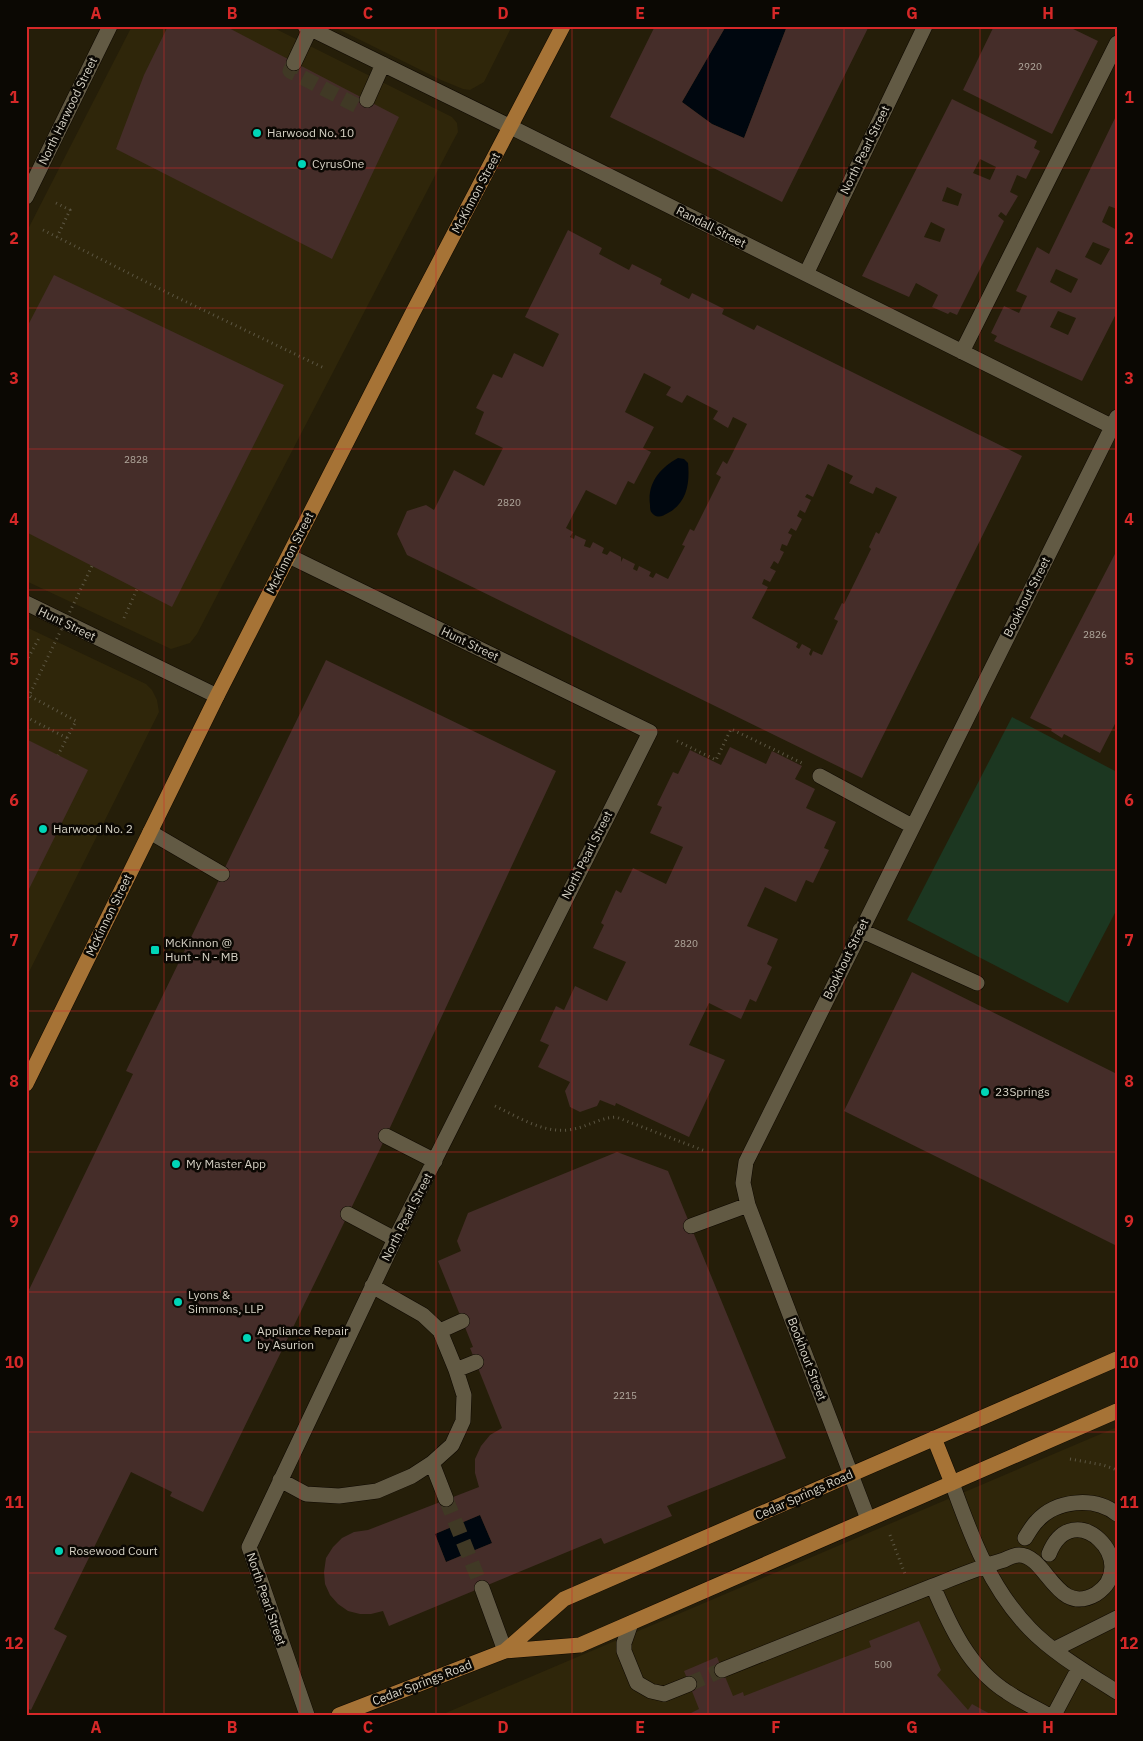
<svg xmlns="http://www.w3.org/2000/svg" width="1143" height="1741" font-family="'IBM Plex Sans',sans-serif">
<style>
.built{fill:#2f260a}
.green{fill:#1c3721}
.water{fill:#00070f}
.building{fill:#452d29;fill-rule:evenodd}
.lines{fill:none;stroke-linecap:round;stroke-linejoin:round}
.minor-tunnel{stroke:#403925;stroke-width:15;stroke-dasharray:15 8;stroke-linecap:butt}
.minor-casing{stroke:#0e0800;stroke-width:16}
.major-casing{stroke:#0e0800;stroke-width:16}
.path{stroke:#5c5643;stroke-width:3;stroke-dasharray:1 4;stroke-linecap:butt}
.minor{stroke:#625a44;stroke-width:15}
.major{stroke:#a67336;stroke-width:15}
.path-bridge{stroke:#5c5643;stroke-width:3;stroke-dasharray:1 4;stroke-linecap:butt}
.grid{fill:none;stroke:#d62828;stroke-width:1;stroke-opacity:0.55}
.poi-dot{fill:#00d5b7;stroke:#0b0803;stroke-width:2}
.labels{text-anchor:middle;stroke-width:5;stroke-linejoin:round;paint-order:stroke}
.number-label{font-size:10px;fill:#b2a99e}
.street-label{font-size:12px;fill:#d6d2c5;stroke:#0b0803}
.poi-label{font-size:12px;fill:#d6d2c5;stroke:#0b0803;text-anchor:start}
.neatline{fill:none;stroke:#d62828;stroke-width:2}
.grid-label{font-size:16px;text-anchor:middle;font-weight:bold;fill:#d62828}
</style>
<rect width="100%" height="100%" fill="#251e09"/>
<path class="built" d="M132 26H270L452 117 457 123 458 132 452 143 197 634 190 643 171 649 26 581V233Z
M332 26H512L484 82 470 90 463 89 441 80Z
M26 627 146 684 152 690 157 700 159 712 26 978Z
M1117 1427V1711L1115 1715H441Z"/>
<path class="green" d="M1012 717 1117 772V909L1068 1003 907 920Z"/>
<path class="water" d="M726 26H787L744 138 712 124 682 102Z
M678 458 684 459 688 463C690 483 687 503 668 513 663 516 659 518 654 515 650 512 650 509 650 505 647 483 660 468 678 458Z
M480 1515 492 1543 446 1562 435 1534Z"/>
<path class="building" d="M168 26H225L399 117 332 259 116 149 144 75Z
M655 26H726L682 102 712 124 744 138 787 26H869L782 202 610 117Z
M994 26H1067L1098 41 1052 134 963 90Z
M952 99 1037 141 1034 148 1040 151 1026 179 1017 175 1010 192 1018 196 1006 216 1001 212 998 216 1004 221 957 315 950 312 948 314 932 307 938 295 916 283 909 297 862 276ZM980 159 996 167 990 180 973 173ZM947 187 962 194 958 206 942 201ZM931 222 945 229 940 242 924 237Z
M1117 114V209L1109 206 1102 222 1117 230V312L1082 381 994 341 997 336 991 333 1004 306 1019 313 1027 296 1016 291 1037 247 1049 254ZM1093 242 1110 249 1101 265 1085 257ZM1056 269 1078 279 1071 293 1050 282ZM1058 311 1076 318 1068 335 1050 327Z
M568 230 602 248 599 254 629 270 632 264 662 279 660 284 689 299 692 293 724 309 722 314 754 330 757 325 1022 456 862 778 407 555 397 534 407 511 426 505 434 510 454 470 484 486 503 448 475 434 484 412 476 408 493 374 502 378 514 353 543 367 559 334 525 317ZM644 373 671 387 666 395 682 403 687 395 718 411 713 419 728 428 733 417 747 424 727 464 723 461 716 474 721 477 694 531 690 529 682 545 685 546 668 579 656 573 653 578 649 576 651 572 639 566 637 571 633 569 635 564 623 558 621 562V557L610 551 607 555 602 553 604 548 593 542 590 548 584 546 586 540 575 535 574 539 570 537 573 532 566 528 586 490 616 505 628 481 634 484 651 452 643 448 654 427 625 412ZM828 464 853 476 849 483 873 494 876 487 897 497 879 534 876 532 869 547 871 549 844 604 842 603 834 619 838 621 822 655 813 651 811 656 809 654 811 649 802 644 799 649 796 647 798 643 752 618 768 587 762 584 764 579 770 582 776 571 770 568 774 561 778 564 784 552 780 550 782 544 787 546 792 535 788 533 791 528 796 531 802 519 797 516 800 510 805 513 811 500 805 497 807 494 813 497Z
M54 275 284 385 172 607 26 532V329Z
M1117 550V720L1100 753 1064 734 1062 738 1051 731 1052 729 1030 718Z
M326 660 556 771 380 1149 203 1512 170 1496 172 1492 131 1472 54 1629 67 1636 31 1710 26 1708V1296L133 1074 126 1071Z
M26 739 88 770 29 889 26 888Z
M730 747 766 764 772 751 802 766 795 779 815 789 806 808 836 822 824 848 829 850 813 883 806 880 796 902 765 887 747 926 778 939 767 964 772 967 756 1002 750 999 741 1019 709 1003 689 1045 725 1060 689 1137 616 1103 615 1106 600 1100 597 1106 580 1112 570 1107 565 1091 570 1082 538 1067 549 1045 540 1041 556 1006 564 1010 575 986 607 1001 626 962 593 948 604 925 601 923 616 890 621 893 633 868 666 884 683 847 650 833 662 807 657 805 673 772 678 774 690 750 721 765Z
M912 972 1117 1074V1246L844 1111Z
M617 1152 668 1171 786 1458 667 1506 672 1516 604 1544 601 1538 389 1626 383 1611 371 1614H360L348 1611 338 1604 330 1595 325 1584 324 1572 326 1558 333 1547 342 1538 354 1532 368 1530 479 1487 475 1473V1459L481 1446 490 1435 502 1428 470 1348 473 1347 438 1261 461 1251 457 1241 468 1213ZM480 1515 492 1543 446 1562 435 1534Z
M919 1621 941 1670 937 1675 968 1710 972 1704 992 1715H692L691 1713 699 1709 684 1671 717 1657 733 1696 743 1692 744 1696 871 1647 869 1641Z"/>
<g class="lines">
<path class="minor-tunnel" d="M294 63 290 71 363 109
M446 1499 482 1588
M689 1684 722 1670"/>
<g class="minor-casing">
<path id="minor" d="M305 26 511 127 1117 429
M294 63 310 29
M367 100 383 64
M26 197 110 26
M806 274 925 26
M962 352 1117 43
M289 556 650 732 395 1239 249 1547 307 1715
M26 603 217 696
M820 776 912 826
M150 832 222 874
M860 930 977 983
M386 1136 435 1161
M348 1214 395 1239
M691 1226 748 1205
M440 1331 462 1321
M456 1370 476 1362
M432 1463 446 1499
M280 1480 306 1494 339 1496 377 1491 412 1476 432 1463 452 1445 463 1421 464 1395 456 1370 440 1331 423 1315 372 1286
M952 1483C971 1536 990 1588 1030 1629 1053 1653 1089 1674 1117 1692
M868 1519 748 1205 743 1183 746 1162 1117 417
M1025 1538C1029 1532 1032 1526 1037 1521 1056 1500 1094 1496 1117 1514
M482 1588 505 1651
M631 1623 624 1643V1651L637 1683 651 1691 664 1694 689 1684
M1055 1649 1117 1618
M722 1670 933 1586
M1048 1715C1034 1707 1020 1701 1007 1692 969 1668 950 1626 933 1586 956 1577 980 1567 1004 1560 1008 1558 1014 1555 1019 1555 1047 1555 1056 1617 1096 1594 1143 1563 1073 1493 1049 1554
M1054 1715 1079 1668"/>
</g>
<g class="major-casing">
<path id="major" d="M26 1084 217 696 412 314 563 26
M934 1438 952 1483
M505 1651 564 1599 1117 1359
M339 1715 505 1651 580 1645 1117 1411"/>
</g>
<path class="path" d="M56 203 70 210 57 237
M43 230 174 296 324 368
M124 618 137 589
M26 662 39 638
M26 694 76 721 58 755
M26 717 67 738
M677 741 716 760 731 729 802 763
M495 1106C518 1117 543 1133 568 1130 586 1128 598 1118 616 1117L705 1151
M1070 1459 1103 1465 1117 1470
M890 1535 905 1574"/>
<use href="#minor" class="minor"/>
<use href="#major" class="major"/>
<path class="path-bridge" d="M26 702 92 566"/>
</g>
<path class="grid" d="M164 26V1715M300 26V1715M436 26V1715M572 26V1715M708 26V1715M844 26V1715M980 26V1715M26 168H1117M26 308H1117M26 449H1117M26 590H1117M26 730H1117M26 870H1117M26 1011H1117M26 1152H1117M26 1292H1117M26 1432H1117M26 1573H1117"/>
<g class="poi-dot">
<circle cx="257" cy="133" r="5"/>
<circle cx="302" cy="164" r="5"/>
<circle cx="43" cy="829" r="5"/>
<rect x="150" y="945" width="10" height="10" rx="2.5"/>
<circle cx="985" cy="1092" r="5"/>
<circle cx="176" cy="1164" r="5"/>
<circle cx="178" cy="1302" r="5"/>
<circle cx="247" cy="1338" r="5"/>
<circle cx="59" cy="1551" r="5"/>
</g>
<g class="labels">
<g class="number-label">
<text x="1030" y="70">2920</text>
<text x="136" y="463">2828</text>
<text x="509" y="506">2820</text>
<text x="1095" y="638">2826</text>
<text x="686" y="947">2820</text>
<text x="625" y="1399">2215</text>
<text x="883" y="1668">500</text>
</g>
<g class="street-label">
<text transform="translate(68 111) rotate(-64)" y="4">North Harwood Street</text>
<text transform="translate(865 150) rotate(-64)" y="4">North Pearl Street</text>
<text transform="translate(476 193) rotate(-62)" y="4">McKinnon Street</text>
<text transform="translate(711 227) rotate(27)" y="4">Randall Street</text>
<text transform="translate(290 553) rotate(-63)" y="4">McKinnon Street</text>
<text transform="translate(1027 597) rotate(-63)" y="4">Bookhout Street</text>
<text transform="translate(67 624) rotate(26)" y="4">Hunt Street</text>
<text transform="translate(470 644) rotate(26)" y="4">Hunt Street</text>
<text transform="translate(587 855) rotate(-63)" y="4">North Pearl Street</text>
<text transform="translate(109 915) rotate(-64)" y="4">McKinnon Street</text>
<text transform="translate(846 959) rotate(-64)" y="4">Bookhout Street</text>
<text transform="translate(407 1217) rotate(-63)" y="4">North Pearl Street</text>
<text transform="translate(807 1359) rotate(69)" y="4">Bookhout Street</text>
<text transform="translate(804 1495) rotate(-24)" y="4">Cedar Springs Road</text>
<text transform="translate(266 1599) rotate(71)" y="4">North Pearl Street</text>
<text transform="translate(422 1683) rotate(-21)" y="4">Cedar Springs Road</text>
</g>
<g class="poi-label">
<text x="267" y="137">Harwood No. 10</text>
<text x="312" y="168">CyrusOne</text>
<text x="53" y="833">Harwood No. 2</text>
<text x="165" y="947">McKinnon @<tspan x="165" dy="14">Hunt - N - MB</tspan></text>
<text x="995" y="1096">23Springs</text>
<text x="186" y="1168">My Master App</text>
<text x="188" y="1299">Lyons &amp;<tspan x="188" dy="14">Simmons, LLP</tspan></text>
<text x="257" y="1335">Appliance Repair<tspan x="257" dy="14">by Asurion</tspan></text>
<text x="69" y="1555">Rosewood Court</text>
</g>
</g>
<rect width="1143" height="1741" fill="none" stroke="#0b0803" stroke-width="55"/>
<rect x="28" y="28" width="1088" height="1686" class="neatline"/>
<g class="grid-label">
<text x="96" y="19">A</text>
<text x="232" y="19">B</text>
<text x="368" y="19">C</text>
<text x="503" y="19">D</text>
<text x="640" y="19">E</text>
<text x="776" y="19">F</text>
<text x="912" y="19">G</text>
<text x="1048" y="19">H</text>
<text x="14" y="103">1</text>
<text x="1129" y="103">1</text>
<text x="14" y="244">2</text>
<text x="1129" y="244">2</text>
<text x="14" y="384">3</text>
<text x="1129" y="384">3</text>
<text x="14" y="525">4</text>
<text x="1129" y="525">4</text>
<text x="14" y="665">5</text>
<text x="1129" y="665">5</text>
<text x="14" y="806">6</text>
<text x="1129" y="806">6</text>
<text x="14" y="946">7</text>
<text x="1129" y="946">7</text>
<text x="14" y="1087">8</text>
<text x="1129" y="1087">8</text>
<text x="14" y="1227">9</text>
<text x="1129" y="1227">9</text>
<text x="14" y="1368">10</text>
<text x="1129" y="1368">10</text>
<text x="14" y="1508">11</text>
<text x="1129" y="1508">11</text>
<text x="14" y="1649">12</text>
<text x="1129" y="1649">12</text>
<text x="96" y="1733">A</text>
<text x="232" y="1733">B</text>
<text x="368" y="1733">C</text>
<text x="503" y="1733">D</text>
<text x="640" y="1733">E</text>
<text x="776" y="1733">F</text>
<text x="912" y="1733">G</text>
<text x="1048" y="1733">H</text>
</g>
</svg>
